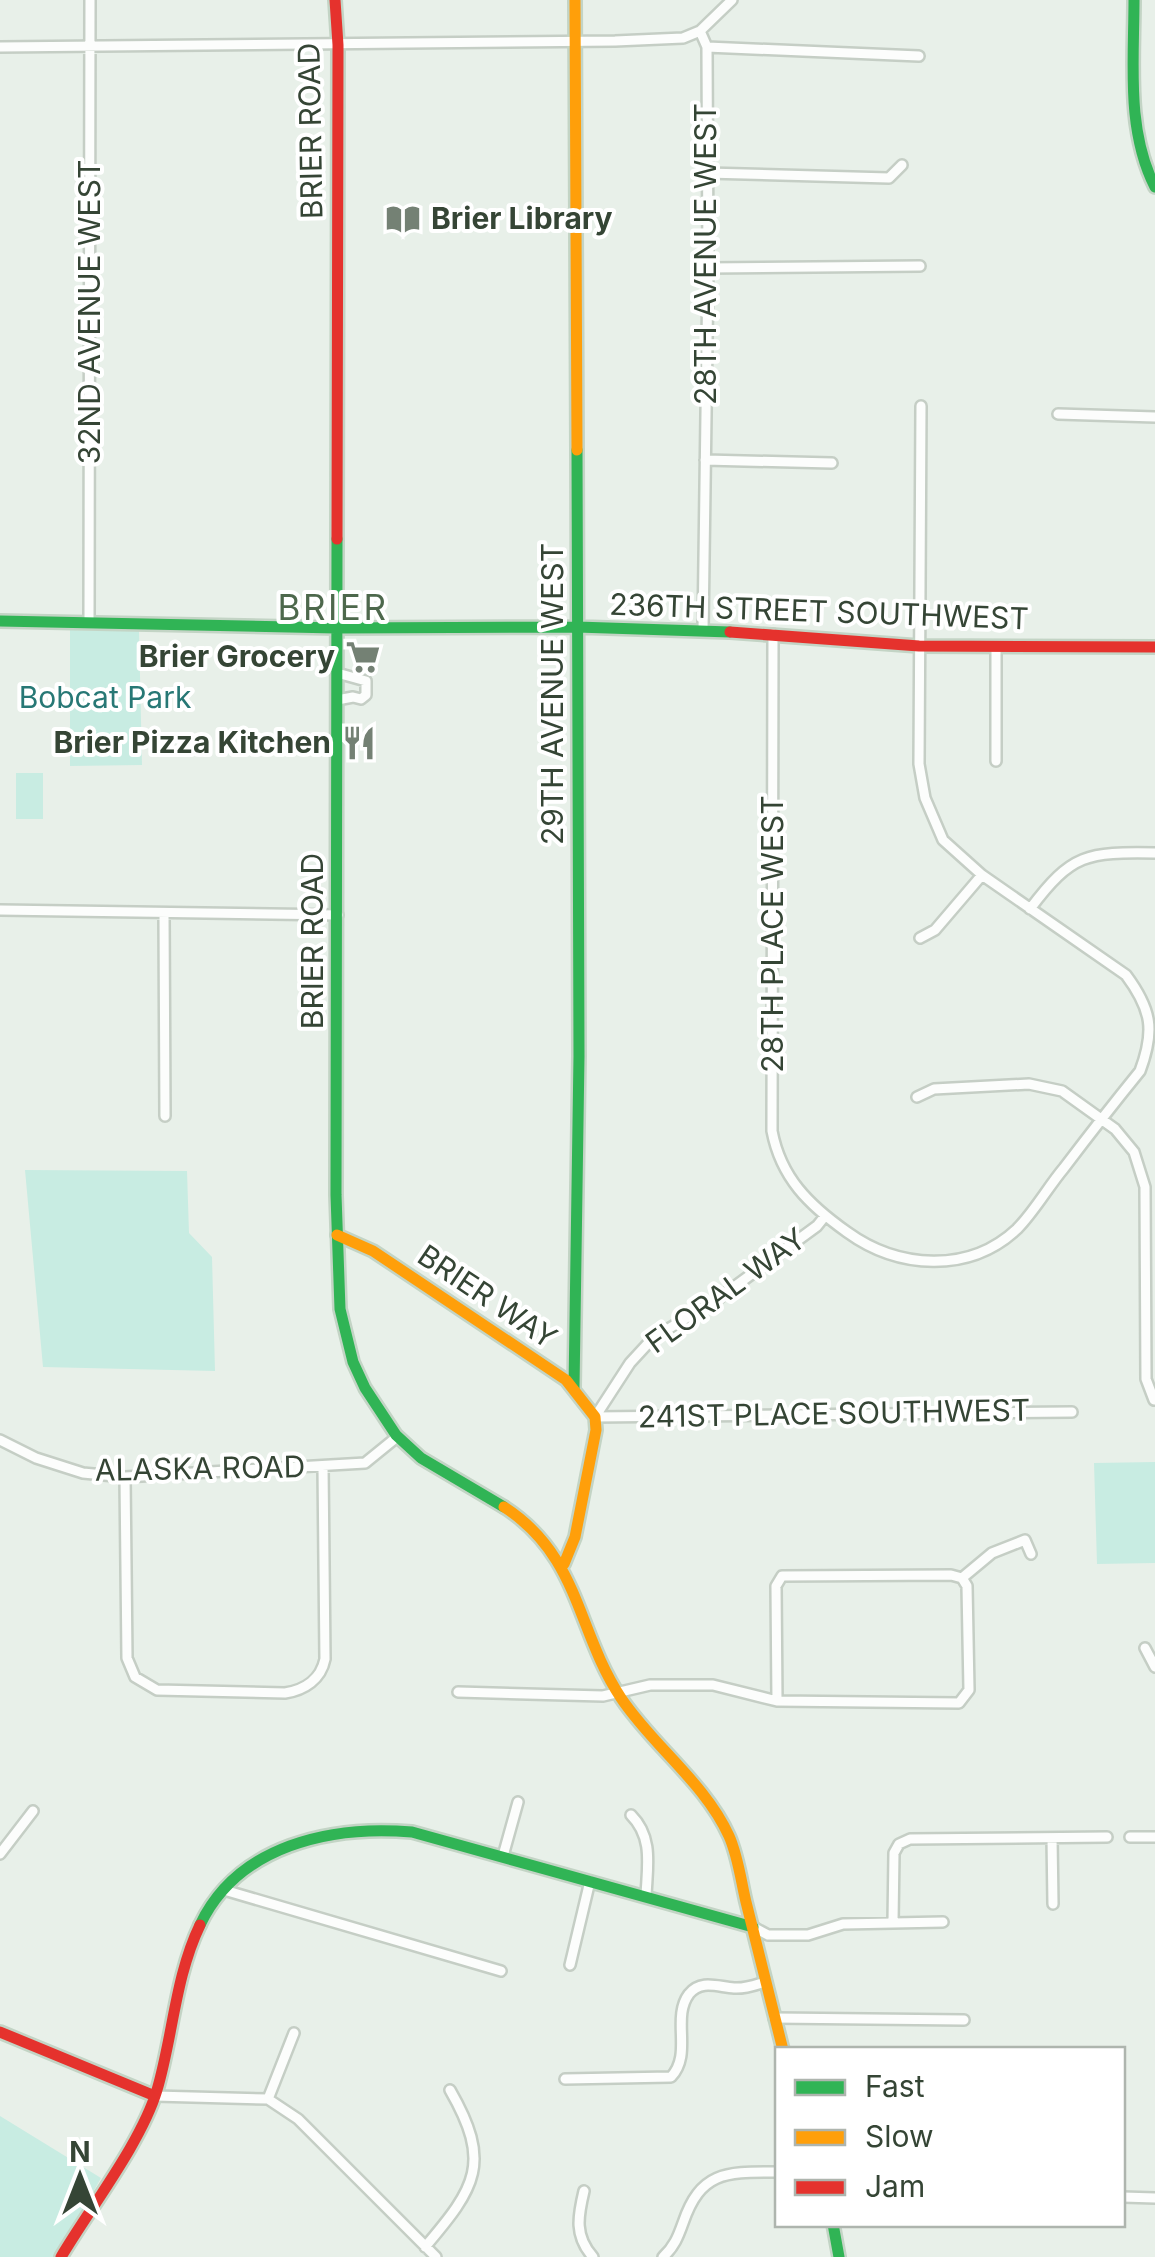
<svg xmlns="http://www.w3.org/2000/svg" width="1155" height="2257" font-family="Inter,sans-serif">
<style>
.green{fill:#c8ece2}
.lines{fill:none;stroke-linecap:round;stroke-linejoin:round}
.street-casing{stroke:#c5cec5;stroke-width:14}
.fast-casing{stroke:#c3d4c5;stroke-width:16}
.slow-casing{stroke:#c3d4c5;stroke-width:16}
.jam-casing{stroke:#c3d4c5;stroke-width:16}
.street{stroke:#fcfdfc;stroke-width:9}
.fast{stroke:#30b455;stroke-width:11}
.slow{stroke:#ff9f0a;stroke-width:11}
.jam{stroke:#e5322d;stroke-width:11}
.labels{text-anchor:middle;stroke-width:8;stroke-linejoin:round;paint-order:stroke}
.street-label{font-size:30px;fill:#354535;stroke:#fff}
.poi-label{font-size:30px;font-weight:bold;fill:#354535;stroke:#fff;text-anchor:end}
.park-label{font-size:30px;fill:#277875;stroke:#fff}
.quarter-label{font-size:35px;letter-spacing:2.5px;fill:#4d684c;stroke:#fff}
</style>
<rect width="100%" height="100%" fill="#e8f0e9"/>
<path class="green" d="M70 630 139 631 142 765 70 766Z
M16 773H43V819H16Z
M25 1170 187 1171 189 1233 212 1257 215 1371 43 1367Z
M1155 1462V1563L1097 1564 1094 1463Z
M0 2116 101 2178 57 2257H0Z"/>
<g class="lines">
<g class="street-casing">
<path id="street" d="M700 31 732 0
M0 47 615 41 683 38 700 31 707 47 919 56
M707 173 889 178 902 165
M708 268 920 266
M1058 414 1155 417
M705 460 832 463
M89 623 90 0
M703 631 708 270 707 47
M773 634 772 1131C781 1178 809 1205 847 1232 898 1269 969 1274 1017 1229 1034 1212 1048 1187 1064 1168 1089 1135 1114 1103 1140 1071 1155 1031 1152 1010 1126 975L982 875 943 840 925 798 919 764 921 406
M996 647V761
M337 673 366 681V695L361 699 353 697 337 700
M1030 909C1072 853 1087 852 1155 853
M0 910 338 915
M164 914 165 1116
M920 938 935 930 982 875
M917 1097 934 1089 1029 1084 1062 1091 1115 1129 1134 1152 1145 1187 1146 1379 1154 1400
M595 1417 1072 1412
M595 1417 630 1363 653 1338 715 1301 817 1226 825 1216
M0 1440 36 1458 83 1473 125 1477 365 1463 397 1437
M125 1477 127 1658 135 1677 157 1690 285 1693C305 1690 321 1679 325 1659L323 1466
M962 1578 992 1553 1025 1540 1031 1554
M1145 1648 1155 1667
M458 1692 603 1696 650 1685H713L777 1701 959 1703 969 1690 967 1586 962 1578
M777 1701 776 1586 782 1576 951 1575 962 1578
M631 1815C654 1838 647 1867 646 1897
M1130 1837H1155
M1052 1838 1053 1904
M0 1854 33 1811
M503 1856 518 1802
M224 1890 501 1971
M893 1922 894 1853 899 1844 910 1839 1107 1837
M753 1927 768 1935H808L843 1924 943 1922
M570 1965 590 1881
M774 2018 964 2020
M565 2079 671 2077C693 2054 671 2018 689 1994 701 1979 718 1987 734 1988 745 1989 755 1985 765 1982
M155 2096 268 2099 298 2119 436 2257
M268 2099 294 2033
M584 2191C578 2216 574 2236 593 2257
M1123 2197 1155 2198
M425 2247C476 2187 492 2163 450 2090
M663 2257C674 2247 678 2237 683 2223 701 2170 727 2172 778 2172"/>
</g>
<g class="fast-casing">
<path id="fast" d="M1134 0C1134 62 1126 130 1155 187
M337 539 336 1195 340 1309 353 1362 365 1388 396 1435 421 1458 504 1507
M0 621 336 628 577 627 730 632
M574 1388 579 1056 577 450
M200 1925C238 1845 331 1825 412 1832L753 1927
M833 2224 839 2257"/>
</g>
<g class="slow-casing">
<path id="slow" d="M575 0 577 450
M337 1235 373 1251 566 1380 595 1417 596 1430 575 1537 564 1564
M504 1507C580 1556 576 1630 621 1698 653 1746 705 1783 729 1836 738 1856 741 1881 746 1902 758 1951 771 2001 783 2050"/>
</g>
<g class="jam-casing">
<path id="jam" d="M335 0 338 45 337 539
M730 632 919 646 1155 647
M0 2032 155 2096
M61 2257C90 2208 141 2143 157 2090 173 2036 175 1977 200 1925"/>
</g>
<use href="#street" class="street"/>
<use href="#fast" class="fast"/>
<use href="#slow" class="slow"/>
<use href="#jam" class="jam"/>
</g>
<defs>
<g id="library-bare" transform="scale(2.7)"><path d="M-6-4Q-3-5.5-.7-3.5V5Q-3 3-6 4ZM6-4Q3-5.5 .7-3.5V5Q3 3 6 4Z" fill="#748174" stroke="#fff" stroke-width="2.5" paint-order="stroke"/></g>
<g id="supermarket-bare" transform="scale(2.7)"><path d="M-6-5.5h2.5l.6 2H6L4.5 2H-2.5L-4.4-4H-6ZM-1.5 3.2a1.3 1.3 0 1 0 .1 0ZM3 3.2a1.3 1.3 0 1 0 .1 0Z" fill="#748174" stroke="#fff" stroke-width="2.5" paint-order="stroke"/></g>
<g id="restaurant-bare" transform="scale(2.7)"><path d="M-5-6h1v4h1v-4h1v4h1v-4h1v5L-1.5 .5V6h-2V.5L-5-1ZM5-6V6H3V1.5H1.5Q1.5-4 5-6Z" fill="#748174" stroke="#fff" stroke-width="2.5" paint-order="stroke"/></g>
</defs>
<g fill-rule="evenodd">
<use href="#library-bare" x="403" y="219"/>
<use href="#supermarket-bare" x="363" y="657"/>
<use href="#restaurant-bare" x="359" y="743"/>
</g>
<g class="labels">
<g class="street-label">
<text transform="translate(311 131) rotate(-91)" y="10">BRIER ROAD</text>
<text transform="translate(706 254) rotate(-90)" y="10">28TH AVENUE WEST</text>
<text transform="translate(90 312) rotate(-90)" y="10">32ND AVENUE WEST</text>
<text transform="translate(819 612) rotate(2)" y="10">236TH STREET SOUTHWEST</text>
<text transform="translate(553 694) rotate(-90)" y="10">29TH AVENUE WEST</text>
<text transform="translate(773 934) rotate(-90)" y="10">28TH PLACE WEST</text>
<text transform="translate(313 941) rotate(-90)" y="10">BRIER ROAD</text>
<text transform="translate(726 1291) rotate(-36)" y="10">FLORAL WAY</text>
<text transform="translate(487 1297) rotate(34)" y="10">BRIER WAY</text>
<text transform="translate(834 1414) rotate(-1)" y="10">241ST PLACE SOUTHWEST</text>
<text transform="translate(200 1469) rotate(-1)" y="10">ALASKA ROAD</text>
</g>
<g class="poi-label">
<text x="431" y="229" text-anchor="start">Brier Library</text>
<text x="335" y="667">Brier Grocery</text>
<text x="331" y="753">Brier Pizza Kitchen</text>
</g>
<g class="park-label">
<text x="105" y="708">Bobcat Park</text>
</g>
<g class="quarter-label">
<text x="333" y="620">BRIER</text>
</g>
</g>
<rect x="775" y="2047" width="350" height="180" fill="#ffffff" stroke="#aeb5ae" stroke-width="2.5"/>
<rect x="795" y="2080" width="50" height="15" fill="#30b455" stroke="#aeb5ae" stroke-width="2.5"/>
<text x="865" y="2097" font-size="30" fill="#354535">Fast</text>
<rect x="795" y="2130" width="50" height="15" fill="#ff9f0a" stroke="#aeb5ae" stroke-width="2.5"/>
<text x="865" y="2147" font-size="30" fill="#354535">Slow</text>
<rect x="795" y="2180" width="50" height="15" fill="#e5322d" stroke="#aeb5ae" stroke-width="2.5"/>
<text x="865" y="2197" font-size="30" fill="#354535">Jam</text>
<g transform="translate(80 2177)" stroke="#ffffff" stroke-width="8" paint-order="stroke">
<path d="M0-8L18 38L0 25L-18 38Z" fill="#354535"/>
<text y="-15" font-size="28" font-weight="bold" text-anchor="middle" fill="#354535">N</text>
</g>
</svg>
